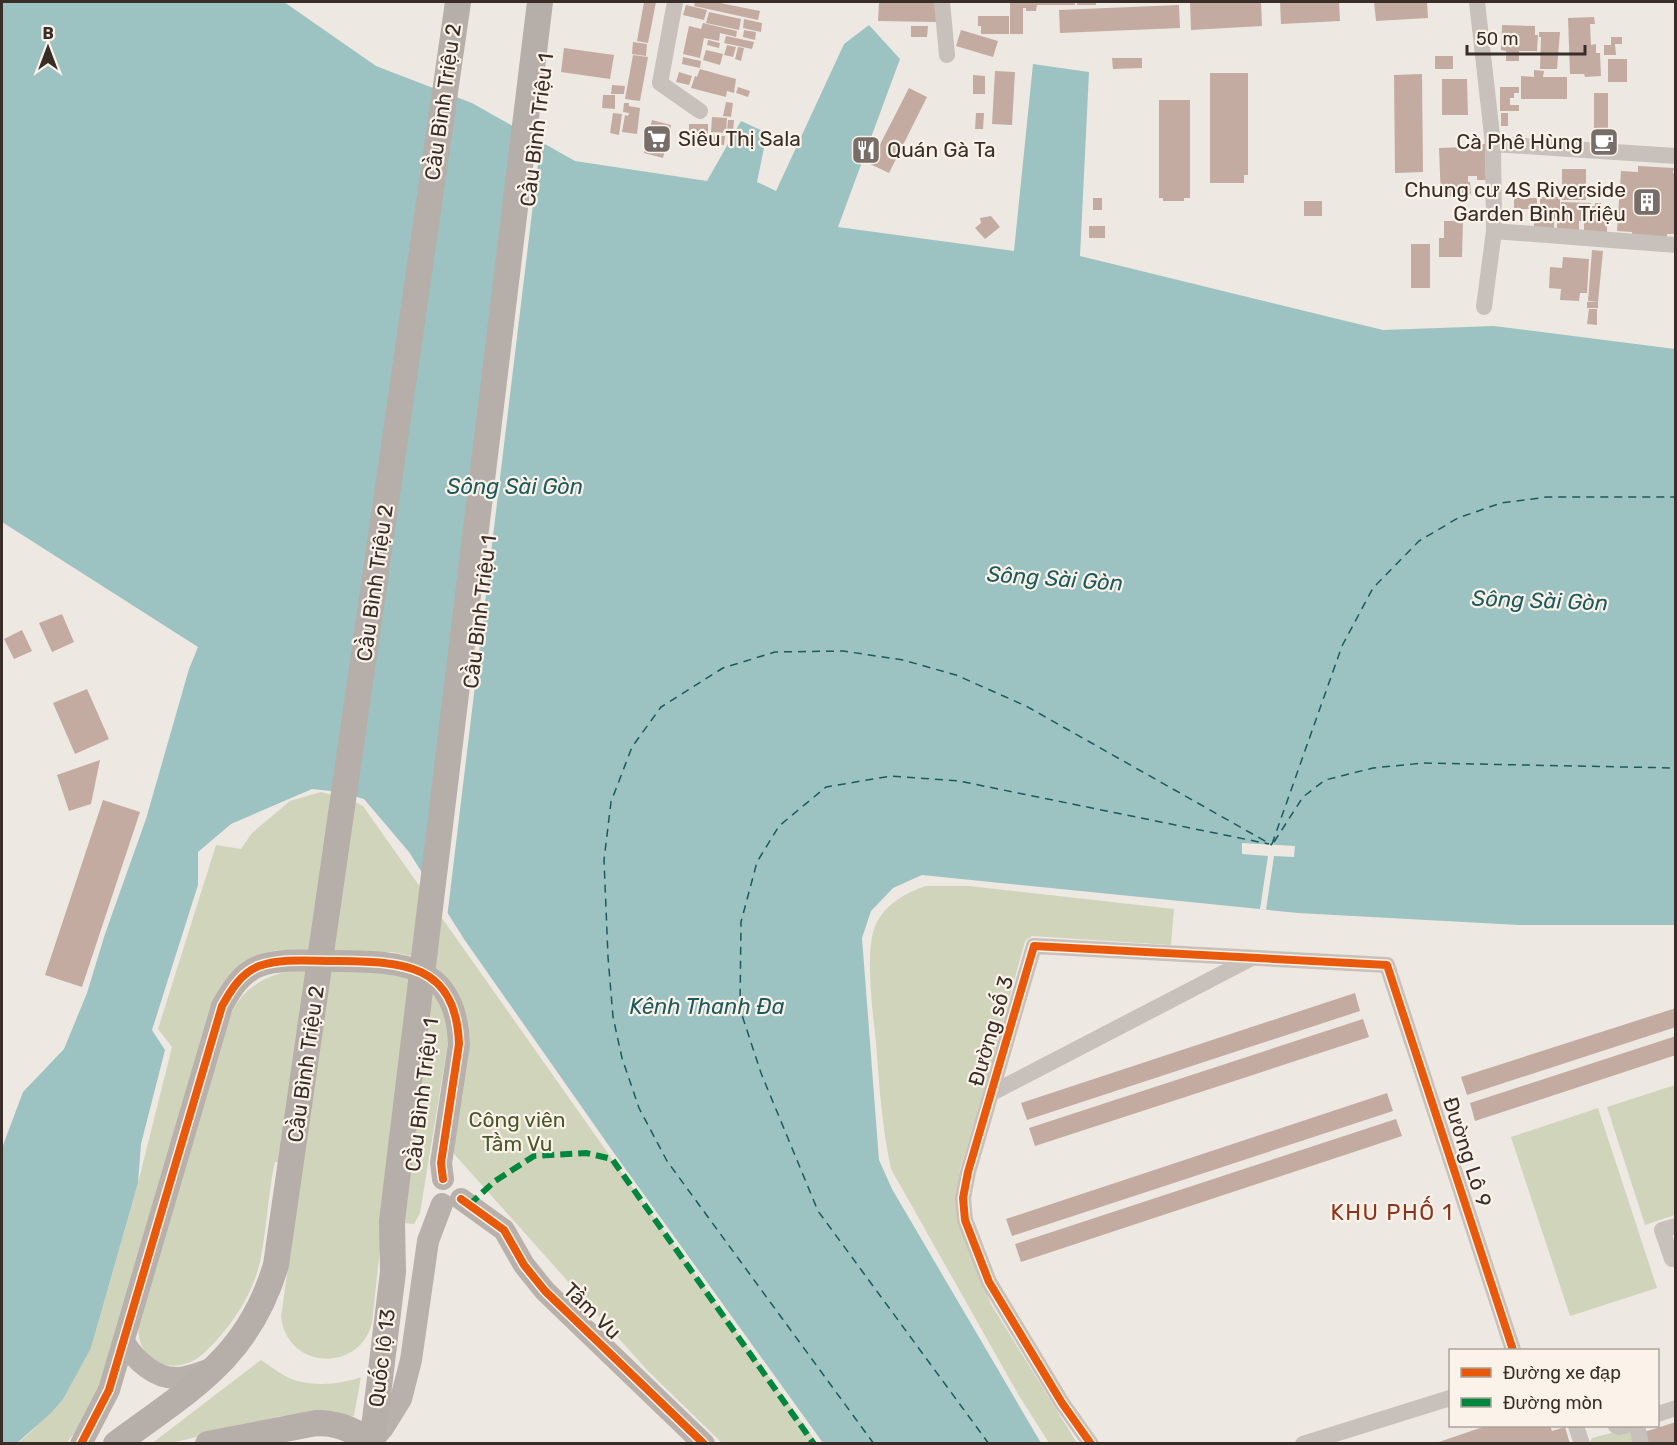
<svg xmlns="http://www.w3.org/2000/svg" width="1677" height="1445" font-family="Rubik,sans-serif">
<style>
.green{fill:#d0d4bb}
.water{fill:#9cc2c1}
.pier{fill:#eee8e2}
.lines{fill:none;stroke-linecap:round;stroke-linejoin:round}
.ferry{stroke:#1b5a5d;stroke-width:1.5;stroke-dasharray:8 6;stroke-linecap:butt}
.building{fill:#c3aba2}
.street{stroke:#c8c0ba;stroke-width:16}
.secondary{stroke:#b8b0ab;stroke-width:22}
.primary{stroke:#b6aea9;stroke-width:26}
.quiet{stroke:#00873e;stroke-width:6;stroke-dasharray:12 6;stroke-linecap:butt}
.cycleway-casing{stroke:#fbf2e9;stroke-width:11}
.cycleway{stroke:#e8590c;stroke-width:8}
.labels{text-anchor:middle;stroke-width:4.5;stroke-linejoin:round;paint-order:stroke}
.street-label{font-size:21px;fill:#392d28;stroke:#fbf2e9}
.poi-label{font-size:21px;fill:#392d28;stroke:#fbf2e9;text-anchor:start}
.park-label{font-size:21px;fill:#48582a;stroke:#fbf2e9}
.water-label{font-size:22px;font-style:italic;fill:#1b5a5d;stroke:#fbf2e9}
.neighbourhood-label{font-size:22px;letter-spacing:1.5px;fill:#8d341c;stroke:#fbf2e9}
</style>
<rect width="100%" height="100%" fill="#eee8e2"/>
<path class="green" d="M321 792 351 800 363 806 612 1159 817 1443H722L647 1370 455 1155 452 1150 466 1017 457 991 439 970 417 957 392 952 277 950 265 953 241 965 102 1382 82 1422 67 1443 17 1444 36 1427 91 1348 138 1183 172 1047 158 1029 216 845 241 849 252 833 290 801Z
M926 886H969L1174 909 1171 945 1032 936 1025 941 987 1080 960 1169 957 1198 959 1220 991 1304 1077 1443H1049L1018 1394 891 1169C882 1127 879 1084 876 1042 873 1014 864 948 876 924 886 904 905 893 926 886Z
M292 971 392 972 422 982 442 1006 449 1036 420 1213 414 1224 383 1221 372 1323C360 1372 288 1371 281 1317L302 1166 275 1162C268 1193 267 1226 261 1257 254 1294 230 1329 203 1354 191 1365 170 1370 156 1361 142 1353 139 1342 138 1327L229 1018C240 991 263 975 292 971Z
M1675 1085V1215L1645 1225 1607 1107Z
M1598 1108 1657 1288 1570 1316 1511 1137Z
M261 1360C270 1366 280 1374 289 1378 310 1387 340 1385 361 1377L354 1416H281L172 1443 151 1444Z
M1626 1429 1632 1433 1634 1444H1589L1592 1438Z"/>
<path class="water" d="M2 2H284L376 66 472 103 575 161 707 181 741 121 767 133 757 182 776 191 844 44 869 25 900 59 838 227 1014 251 1033 64 1089 72 1080 256 1383 330 1494 326 1675 349V925H1519L1298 913 922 875 893 888 871 911 862 938 879 1160 892 1189 1041 1443H823L614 1153 464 939 409 852 364 799 340 792 312 789 231 824 198 852V885L152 1030 165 1050 141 1144 138 1183 91 1348 63 1399 51 1413 17 1443H2V1148L23 1092 64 1049 87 993 105 934 146 819 189 669 198 647 2 522Z"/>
<path class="pier" d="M516 124 541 138 447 918 424 881Z
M1242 843 1295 846 1294 857 1274 856 1266 910 1260 909 1268 856 1242 854Z"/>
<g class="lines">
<path class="ferry" d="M1274 842 1303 797 1325 780 1373 768 1424 763 1676 768
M1272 844 1342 646 1373 588 1419 541 1458 518 1501 503 1547 497H1676
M874 1444 667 1161 639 1108 622 1058 613 1017 608 957 604 860 611 802 632 747 661 707 723 668 775 652 843 651 903 660 956 675 1026 706 1272 845
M989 1444 818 1211 761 1073 740 1009 741 922 757 862 779 826 826 787 891 776 959 781 1269 844"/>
</g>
<path class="building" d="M644 2H656L648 43 637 41Z
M695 2H715L760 11 758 20 694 6Z
M879 2H936V22L878 21Z
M1010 2H1075V5H1037L1036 11H1026V8H1023V34H1010Z
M1077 2H1096V5H1077Z
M1190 2H1261L1262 26 1191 30Z
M1280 2H1339L1340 21 1281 24Z
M1374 2H1427L1428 18 1376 21Z
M686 5 707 10 704 20 683 15Z
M1179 5 1180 28 1060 33 1059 10Z
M709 12 741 19 739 30 706 23Z
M978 16H1009V34H981V26H978Z
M1594 17 1595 24H1590L1591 45 1596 44V53H1600L1601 76 1585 77 1584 74H1570L1568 18Z
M744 19 762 23 761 32 743 28Z
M703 23 737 31 736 37 720 33 719 41 704 38 700 58 683 54 689 26 701 29Z
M1502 25 1535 26V35H1538L1537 51H1519V61H1506V51L1501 50Z
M911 26H928L927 37H911Z
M744 30 756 32 755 40 743 37Z
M961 30 998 41 993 57 956 46Z
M1539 32H1560L1557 69H1540L1541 37H1539Z
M726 36 754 42 752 49 724 43Z
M1611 37H1622V44H1615L1616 55H1604V45H1611Z
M708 40 720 43 719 48 707 45Z
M633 42 647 44 646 56 632 54Z
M727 45 736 47 733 57 724 55Z
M738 47 744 48 741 61 735 59Z
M564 48 614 55 610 79 561 72Z
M706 50 723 54 720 65 703 60Z
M633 55 648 57 640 101 625 99Z
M1435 56H1453V69H1435Z
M683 57 701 61 700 68 682 64Z
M1112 58H1142V68L1113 69Z
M1608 59H1627V82H1608Z
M700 69 736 79 734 93 727 91 726 97 691 88 695 76 697 77Z
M1534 70 1544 71 1543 77H1567V99H1521V76L1534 77Z
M995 71 1015 72 1012 125 992 124Z
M679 72 692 76 689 85 676 82Z
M1210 73H1248V175H1244V183H1210Z
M1422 74 1423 172 1395 173 1394 75Z
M973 75 985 76V94H973Z
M1442 79H1467L1468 115H1442Z
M612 85 625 86 624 94H611Z
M738 87 750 91 748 97 736 93Z
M1500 87H1519V93H1514V98H1510V105H1519V111H1500Z
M909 88 927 97 889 173 870 164Z
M1594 93H1608V133H1594Z
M603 95H615V109L602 108Z
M1159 100H1190V198H1184V201H1163V198H1159Z
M726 102 733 103 731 117 723 116Z
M624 103H629V106L640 108 637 134 622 132 625 115 628 116 629 113 623 112Z
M613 113 622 114 619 135 610 133Z
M976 113H984L983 129H975Z
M1501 113H1508V126H1501Z
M712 117 727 118 726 133 711 132Z
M652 120 671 125 663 158 644 153Z
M728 120H734L733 131H727Z
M689 124H708V137L689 136Z
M710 135 725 136 724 145 710 144Z
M1467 144H1485L1486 180H1477V176H1468V182H1470L1471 194 1441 198 1439 148 1467 147Z
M1638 166 1674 168 1673 173 1676 174V234H1667V239L1632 237V232L1617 231 1621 171 1638 172Z
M1562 169H1586V200H1562Z
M1540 197H1560V220L1561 202 1591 203V206H1595V203H1601V217H1607V234L1584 230V221H1579V231H1557V219H1554V230H1534V209H1514V198H1537V210H1540Z
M1093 198H1102V210H1093Z
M1304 201H1322V216H1304Z
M991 216 1000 227 985 239 975 228 981 223 980 218Z
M1444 221H1463L1462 257H1439V238H1444Z
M1089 226H1105V238H1089Z
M1411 244H1430V288H1411Z
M1592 250 1603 251 1598 302 1588 301Z
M1563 257 1589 259 1587 293H1580L1579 301 1560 300 1561 289 1549 288 1550 267 1562 268Z
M1587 302H1598V308H1587Z
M1589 309H1597V325L1587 324Z
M62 614 74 642 52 652 39 623Z
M22 630 32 651 14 659 4 639Z
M87 689 109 739 75 754 53 703Z
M100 760 91 804 69 811 57 775Z
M103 800 140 812 82 987 45 975Z
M1355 993 1360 1011 1027 1120 1021 1103Z
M1676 1008V1027L1467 1095 1461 1077Z
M1363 1019 1369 1037 1035 1146 1029 1128Z
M1676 1036V1055L1475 1121 1470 1103Z
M1387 1093 1393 1111 1012 1236 1006 1219Z
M1396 1119 1402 1136 1021 1262 1015 1244Z
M1676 1422V1444H1647L1644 1432Z
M1486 1426H1550L1552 1431 1565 1427 1570 1444H1433Z"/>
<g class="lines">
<path class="street" d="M675 2 660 83 700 111
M942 2 947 55
M1477 2 1493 144 1494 231 1484 307
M1493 144 1676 156
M1494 231 1676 245
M992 1093 1250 959
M1676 1226 1662 1230 1672 1259 1676 1258
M1658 1414 1676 1408
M1576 1426 1582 1444
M1616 1426 1619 1427 1624 1426
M1637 1426 1641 1444
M1091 1444 1062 1403 989 1282 965 1220 963 1198 968 1172 1034 946 1387 965 1513 1350
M1303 1444 1450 1398"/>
<path class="secondary" d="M461 1199 504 1230 524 1265 545 1291 704 1444
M124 1342C135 1360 155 1379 178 1378 191 1377 204 1371 216 1367
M372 1441 383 1428 401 1399 411 1360 428 1241 442 1204
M81 1444 109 1390 222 1006C231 990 241 973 259 966 282 958 309 961 333 961 398 962 456 960 459 1044L441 1163 443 1179"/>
<path class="primary" d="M116 1444C190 1389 248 1359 276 1265L458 2
M208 1444 316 1423C340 1423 351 1430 372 1441
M372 1444 393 1272 392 1221 540 2"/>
<path class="quiet" d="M469 1205 495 1181 534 1156 586 1153 612 1159 814 1444"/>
<g class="cycleway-casing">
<path id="cycleway" d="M461 1199 504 1230 524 1265 545 1291 704 1444
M81 1444 109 1390 222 1006C231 990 241 973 259 966 282 958 309 961 333 961 398 962 456 960 459 1044L441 1163 443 1179
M1091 1444 1062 1403 989 1282 965 1220 963 1198 968 1172 1034 946 1387 965 1513 1350"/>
</g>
<use href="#cycleway" class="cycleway"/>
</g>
<defs>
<g id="supermarket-square" transform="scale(1.5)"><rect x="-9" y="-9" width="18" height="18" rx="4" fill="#786e69" stroke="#fbf2e9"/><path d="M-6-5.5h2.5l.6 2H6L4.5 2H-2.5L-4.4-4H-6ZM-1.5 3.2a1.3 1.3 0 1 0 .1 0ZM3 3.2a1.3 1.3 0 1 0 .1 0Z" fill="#fff"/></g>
<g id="cafe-square" transform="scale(1.5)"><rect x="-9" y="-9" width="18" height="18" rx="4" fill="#786e69" stroke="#fbf2e9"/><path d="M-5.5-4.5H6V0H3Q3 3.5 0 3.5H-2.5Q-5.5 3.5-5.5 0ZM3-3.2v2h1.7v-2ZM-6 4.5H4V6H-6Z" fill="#fff"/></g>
<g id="restaurant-square" transform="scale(1.5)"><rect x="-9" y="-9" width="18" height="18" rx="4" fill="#786e69" stroke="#fbf2e9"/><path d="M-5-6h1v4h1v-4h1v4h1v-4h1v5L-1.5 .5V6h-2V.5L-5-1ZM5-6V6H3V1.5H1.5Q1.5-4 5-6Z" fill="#fff"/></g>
<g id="building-square" transform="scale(1.5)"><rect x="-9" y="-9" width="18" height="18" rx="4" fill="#786e69" stroke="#fbf2e9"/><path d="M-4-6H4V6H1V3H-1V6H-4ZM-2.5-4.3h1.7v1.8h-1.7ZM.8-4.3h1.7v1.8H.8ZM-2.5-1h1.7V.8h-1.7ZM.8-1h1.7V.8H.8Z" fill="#fff"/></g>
</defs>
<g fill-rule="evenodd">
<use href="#supermarket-square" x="657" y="139"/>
<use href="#cafe-square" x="1604" y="142"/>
<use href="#restaurant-square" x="866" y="150"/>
<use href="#building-square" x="1647" y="202"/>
</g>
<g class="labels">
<g class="street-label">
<text transform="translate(443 102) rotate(-82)" y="7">Cầu Bình Triệu 2</text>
<text transform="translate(537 130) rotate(-83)" y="7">Cầu Bình Triệu 1</text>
<text transform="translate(375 583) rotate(-82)" y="7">Cầu Bình Triệu 2</text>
<text transform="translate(480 612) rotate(-83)" y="7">Cầu Bình Triệu 1</text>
<text transform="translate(991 1031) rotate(-74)" y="7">Đường số 3</text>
<text transform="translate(306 1064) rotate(-82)" y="7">Cầu Bình Triệu 2</text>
<text transform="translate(422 1095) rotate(-83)" y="7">Cầu Bình Triệu 1</text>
<text transform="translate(1467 1152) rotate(72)" y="7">Đường Lô 9</text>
<text transform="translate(592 1311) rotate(44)" y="7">Tầm Vu</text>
<text transform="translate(382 1358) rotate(-83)" y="7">Quốc lộ 13</text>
</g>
<g class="poi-label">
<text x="678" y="146">Siêu Thị Sala</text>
<text x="1583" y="149" text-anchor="end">Cà Phê Hùng</text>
<text x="887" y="157">Quán Gà Ta</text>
<text x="1626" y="197" text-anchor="end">Chung cư 4S Riverside<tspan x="1626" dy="24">Garden Bình Triệu</tspan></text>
</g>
<g class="park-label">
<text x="517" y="1127">Công viên<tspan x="517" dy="24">Tầm Vu</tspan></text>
</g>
<g class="water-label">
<text x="515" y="494">Sông Sài Gòn</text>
<text transform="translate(1055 578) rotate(4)" y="8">Sông Sài Gòn</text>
<text transform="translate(1540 600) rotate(2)" y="8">Sông Sài Gòn</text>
<text x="707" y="1014">Kênh Thanh Đa</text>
</g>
<g class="neighbourhood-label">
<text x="1392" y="1220">KHU PHỐ 1</text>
</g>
</g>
<rect width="1677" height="1445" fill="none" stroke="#392d28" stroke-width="6"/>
<rect x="1449" y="1349" width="210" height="78" fill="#fbf2e9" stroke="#ada39c" stroke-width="1.5"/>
<rect x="1461" y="1368" width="30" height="9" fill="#e8590c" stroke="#ada39c" stroke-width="1.5"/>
<text x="1503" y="1379" font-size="18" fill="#392d28">Đường xe đạp</text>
<rect x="1461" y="1398" width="30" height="9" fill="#00873e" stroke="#ada39c" stroke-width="1.5"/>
<text x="1503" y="1409" font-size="18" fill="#392d28">Đường mòn</text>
<g transform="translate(48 48)" stroke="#fbf2e9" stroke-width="4.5" paint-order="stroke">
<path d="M0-4.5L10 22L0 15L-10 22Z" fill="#392d28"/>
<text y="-9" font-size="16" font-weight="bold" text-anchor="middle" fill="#392d28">B</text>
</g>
<path d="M1467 45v9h118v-9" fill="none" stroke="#392d28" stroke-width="3"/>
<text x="1476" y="45" font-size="18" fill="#392d28" stroke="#fbf2e9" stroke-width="4.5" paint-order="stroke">50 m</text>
</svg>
